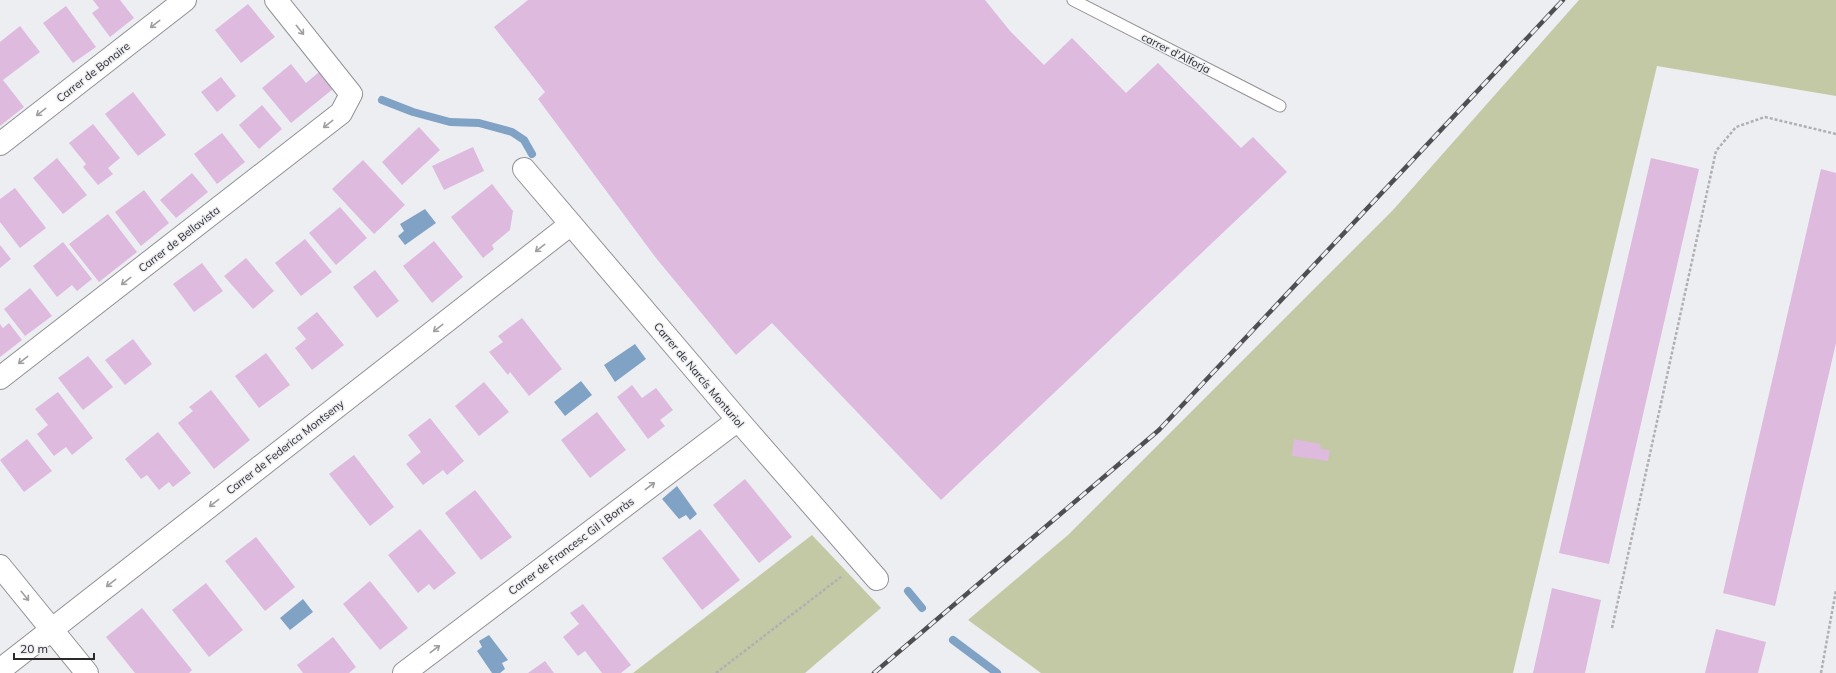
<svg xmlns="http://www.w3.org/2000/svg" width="1836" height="673" font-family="Mulish,sans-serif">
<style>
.green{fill:#c4c9a5}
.water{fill:#80a2c4}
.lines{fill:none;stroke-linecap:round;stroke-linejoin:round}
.stream{stroke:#80a2c4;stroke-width:8}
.building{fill:#ddbade}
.lane-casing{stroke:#919295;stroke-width:13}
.street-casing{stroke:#919295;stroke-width:24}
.path{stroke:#b0b0b3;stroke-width:2.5;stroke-dasharray:3 2;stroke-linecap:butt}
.lane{stroke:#fff;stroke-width:11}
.street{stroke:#fff;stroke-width:22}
.rail-casing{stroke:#4f4f51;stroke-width:4.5}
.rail{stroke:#edeef2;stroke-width:3;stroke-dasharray:9;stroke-linecap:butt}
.oneway{stroke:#9f9fa0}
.labels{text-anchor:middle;stroke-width:3;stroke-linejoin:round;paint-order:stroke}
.street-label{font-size:11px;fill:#2a2a2b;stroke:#edeef2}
</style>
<rect width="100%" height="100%" fill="#edeef2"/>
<path class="green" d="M1579 0H1836V96L1657 66 1513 673H1041L968 620 1068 535 1393 210Z
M812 535 881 608 805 673H633Z"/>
<path class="water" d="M425 209 436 223 405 245 398 236 404 231 400 224Z
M635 344 646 359 615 382 604 365Z
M581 381 592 395 565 416 554 402Z
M677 486 697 514 690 520 686 515 679 519 662 499Z
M303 599 313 612 290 630 280 618Z
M489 635 508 660 502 663 505 669 500 673H492L477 651 482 647 479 641Z"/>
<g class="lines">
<path class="stream" d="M382 100 413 112 450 122 479 123 512 132 524 140 532 154
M908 591 922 608
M953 640 997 673"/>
</g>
<path class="building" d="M93 0H120L134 18 110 37 92 13 99 8Z
M528 0H985L1010 31 1044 65 1072 38 1126 93 1158 63 1241 148 1253 137 1287 172 941 500 772 323 736 355 656 258 538 99 545 92 494 27Z
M248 4 275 37 241 63 215 30Z
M66 6 96 47 73 63 43 23Z
M20 26 40 52 3 80 24 107 0 126V42Z
M291 64 306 83 319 72 333 89 291 123 262 88Z
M221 77 236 96 217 112 201 92Z
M133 92 166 135 138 156 105 114Z
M262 105 282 129 259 149 239 125Z
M93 124 120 158 108 168 113 174 98 185 83 167 86 164 69 143Z
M419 127 440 150 402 185 382 162Z
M222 133 245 162 217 184 194 154Z
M473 147 484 171 444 190 432 166Z
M57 158 87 195 63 214 33 178Z
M1651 158 1699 169 1609 564 1559 553Z
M363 160 405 205 374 234 332 189Z
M1821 169 1836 173V343L1775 606 1723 593Z
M192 173 208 192 176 218 160 200Z
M492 184 513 211 510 230 492 245 494 249 483 258 451 217Z
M15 188 46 228 20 248 0 222V199Z
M144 190 169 223 141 246 115 212Z
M340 207 367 238 336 265 309 233Z
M108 214 137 252 99 282 69 244Z
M305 239 332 272 301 296 275 263Z
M434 241 463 277 432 303 403 266Z
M63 242 92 279 77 291 72 285 57 297 33 266Z
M0 245 11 259 0 268Z
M246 258 274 291 253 309 224 276Z
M202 263 223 291 194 312 173 284Z
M375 270 399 301 377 318 353 287Z
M30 288 52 316 25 336 4 309Z
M317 312 344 345 312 370 295 348 306 339 297 328Z
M522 318 562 369 529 396 510 372 508 375 489 352 503 342 498 336Z
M9 323 22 340 0 357V324L3 328Z
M133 339 152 364 125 385 105 360Z
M266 353 290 385 259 408 235 376Z
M88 356 113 387 83 410 58 378Z
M484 382 509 412 479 436 455 406Z
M632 385 642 398 656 388 673 410 660 420 665 426 648 439 617 397Z
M211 390 250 440 214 469 178 423 193 411 189 407Z
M58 392 93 438 72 455 66 447 54 456 37 434 48 425 35 409Z
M597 412 626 450 590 478 561 440Z
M430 418 464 461 447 475 443 470 423 485 406 464 421 452 408 435Z
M158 432 191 473 173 487 169 482 159 490 147 475 141 479 125 459Z
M27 439 52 471 24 492 0 460Z
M1294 439 1320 444 1321 449 1330 450 1328 461 1292 456Z
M354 455 394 507 370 526 329 474Z
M745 479 792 537 759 563 713 505Z
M475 490 512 537 481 560 445 513Z
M420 529 456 573 434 590 429 584 418 593 388 555Z
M700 529 740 580 702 610 662 558Z
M256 537 295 587 265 611 225 561Z
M370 581 408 628 380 650 343 604Z
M206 583 243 630 209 657 172 610Z
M1552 588 1601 600 1585 673H1533Z
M583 604 631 665 621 673H602L585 651 578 656 563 637 579 624 570 613Z
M142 608 192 670 189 673H135L106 637Z
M1716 629 1766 642 1758 673H1705Z
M333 637 356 667 349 673H303L297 665Z
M545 661 554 673H528Z"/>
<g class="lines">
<g class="lane-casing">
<path id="lane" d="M1073 0 1280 106"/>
</g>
<g class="street-casing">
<path id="street" d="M0 144 185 0
M524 169 738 420 877 579
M0 378 341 113 351 94 276 0
M0 566 87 673
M0 670 571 224
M404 673 738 420"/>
</g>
<path class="path" d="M1612 628 1716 151 1736 127 1765 117 1836 134
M716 673 842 576
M1821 673 1836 590"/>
<use href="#lane" class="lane"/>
<use href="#street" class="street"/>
<g class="rail-casing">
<path id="rail" d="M874 673 1159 430 1563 0"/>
</g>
<use href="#rail" class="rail"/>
</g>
<defs><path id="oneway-shaft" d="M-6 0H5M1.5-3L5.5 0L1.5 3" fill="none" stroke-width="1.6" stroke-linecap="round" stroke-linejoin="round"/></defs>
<g class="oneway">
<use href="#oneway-shaft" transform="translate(155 24) rotate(142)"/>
<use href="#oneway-shaft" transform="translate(300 30) rotate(51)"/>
<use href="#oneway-shaft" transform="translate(41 112) rotate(142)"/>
<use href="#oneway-shaft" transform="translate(328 124) rotate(142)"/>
<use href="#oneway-shaft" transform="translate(540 248) rotate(142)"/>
<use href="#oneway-shaft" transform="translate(126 281) rotate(142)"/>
<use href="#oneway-shaft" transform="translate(438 328) rotate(142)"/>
<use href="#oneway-shaft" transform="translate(23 360) rotate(142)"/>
<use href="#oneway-shaft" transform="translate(650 486) rotate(-37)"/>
<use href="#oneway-shaft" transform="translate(214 503) rotate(142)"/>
<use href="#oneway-shaft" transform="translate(111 583) rotate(142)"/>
<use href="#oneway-shaft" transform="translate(25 596) rotate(51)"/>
<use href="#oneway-shaft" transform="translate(435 649) rotate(-37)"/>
</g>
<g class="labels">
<g class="street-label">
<text transform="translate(1176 53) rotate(27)" y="4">carrer d'Alforja</text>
<text transform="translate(93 72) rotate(-38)" y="4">Carrer de Bonaire</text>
<text transform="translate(179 239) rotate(-38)" y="4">Carrer de Bellavista</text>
<text transform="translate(699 375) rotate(50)" y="4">Carrer de Narcís Monturiol</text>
<text transform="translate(285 447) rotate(-38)" y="4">Carrer de Federica Montseny</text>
<text transform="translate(571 546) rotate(-37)" y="4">Carrer de Francesc Gil i Borràs</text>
</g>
</g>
<path d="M14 653v6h80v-6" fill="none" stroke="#2a2a2b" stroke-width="2"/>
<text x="20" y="653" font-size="12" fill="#2a2a2b" stroke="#edeef2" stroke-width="3" paint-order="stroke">20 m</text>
</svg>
